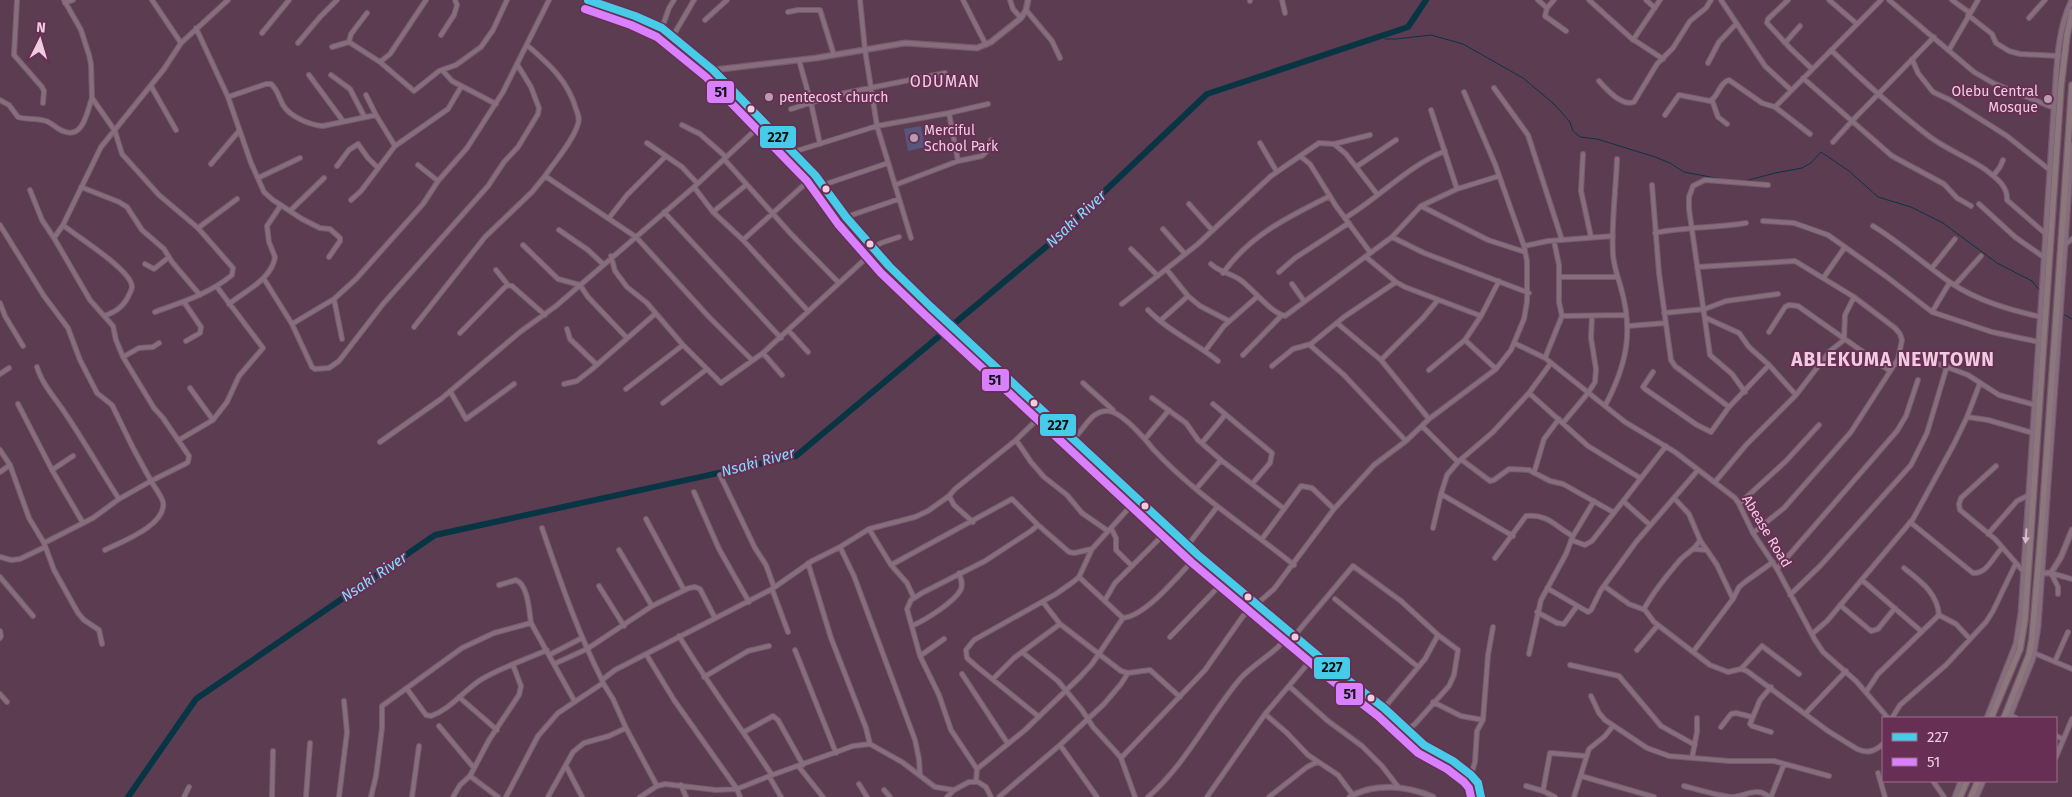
<svg xmlns="http://www.w3.org/2000/svg" width="2072" height="797" font-family="'Fira Sans',sans-serif">
<style>
.green{fill:#58567c}
.lines{fill:none;stroke-linecap:round;stroke-linejoin:round}
.stream{stroke:#083544;stroke-width:1}
.river{stroke:#083544;stroke-width:6}
.minor-casing{stroke:#775b6d;stroke-width:6}
.tertiary-casing{stroke:#775b6d;stroke-width:7}
.primary-casing{stroke:#775b6d;stroke-width:8}
.minor{stroke:#866e7d;stroke-width:4}
.tertiary{stroke:#866e7d;stroke-width:4.5}
.primary{stroke:#8b777c;stroke-width:5.5}
.bus-1-casing{stroke:#682f55;stroke-width:11}
.bus-2-casing{stroke:#682f55;stroke-width:11}
.bus-1{stroke:#46cce9;stroke-width:8}
.bus-2{stroke:#d880ff;stroke-width:8}
.oneway{fill:#dbb9cd}
.poi-dot{fill:#bc9aaf;stroke:#682f55;stroke-width:2}
.bus-dot{fill:#f0cce1;stroke:#682f55;stroke-width:2}
.labels{text-anchor:middle;stroke-width:4;stroke-linejoin:round;paint-order:stroke}
.poi-label{font-size:14px;fill:#f0cce1;stroke:#682f55;text-anchor:start}
.street-label{font-size:14px;fill:#f0cce1;stroke:#682f55}
.water-label{font-size:15px;font-style:italic;fill:#81dffe;stroke:#682f55}
.quarter-label{font-size:16px;letter-spacing:1px;fill:#f0cce1;stroke:#682f55}
.district-label{font-size:19px;font-weight:bold;letter-spacing:1px;fill:#f0cce1;stroke:#682f55}
.line-badge{stroke:#682f55;stroke-width:2}
.pale-badge-label{font-size:14px;text-anchor:middle;font-weight:bold;fill:#111}
</style>
<rect width="100%" height="100%" fill="#5b3c51"/>
<path class="green" d="M921 126 925 147 908 151 904 129Z"/>
<g class="lines">
<path class="stream" d="M1385 39H1396L1431 35 1463 44 1523 78 1554 104 1570 122 1573 131 1580 137 1597 139 1655 157 1670 163 1684 172 1726 180
M1745 181 1775 173 1802 168 1811 163 1821 152 1849 171 1878 197 1911 207 1943 223 1997 263 2032 281 2041 292
M2065 315 2072 319"/>
<path class="river" d="M128 797 196 699 435 535 796 456 1047 246 1207 94 1408 27 1426 0"/>
<g class="minor-casing">
<path id="minor" d="M17 0 14 55 42 87 44 91 43 103
M64 0 81 30 89 55 91 64 92 98 115 131 122 154 159 195 198 228 233 268 232 275C209 294 182 302 155 312
M152 0 181 43
M963 0 986 45
M1010 0 1013 9 1021 18
M1250 0V1
M1282 0 1285 13
M1538 0 1547 8
M1554 0 1547 8 1545 16 1566 31
M1589 0 1631 38 1663 59
M1646 0 1655 8
M1721 0 1765 66 1791 90
M1788 0 1768 19 1767 23 1790 48 1812 69
M1829 0 1857 24
M1889 0 1974 72 1993 83 2054 108
M1952 0 1970 13
M65 3 73 0
M1026 10 1052 41 1060 58
M788 12 798 10H820L834 55
M367 13 351 34 349 42 380 62 414 91 439 71 456 65 481 47 493 30 507 0
M1968 15 1992 34 1996 43 2009 51 2020 54 2059 56
M2029 18 2045 0
M705 20 727 0
M196 28 228 97 251 163 264 192 273 200 302 219 320 228 330 229 340 238V241L329 257
M662 28 669 8 674 0
M262 33 289 0
M441 35 454 15 457 5 455 0
M673 36 694 0
M1934 37 1852 121 1892 156 1944 184 1957 198 1971 206
M1633 40 1660 0
M298 43 320 17 337 0
M1785 43 1800 26
M528 46C549 64 568 81 576 109 578 114 580 119 578 124 573 141 555 161 545 176L636 237 709 317 752 360
M332 47 349 42
M1831 50C1862 80 1895 110 1930 137 1946 149 1969 158 1986 170 1996 178 2008 186 2007 200L2047 235
M1949 50 1978 0
M1912 59 1918 73 1933 92 1950 100 2007 136 2051 171
M799 60 811 103 820 144
M380 62 390 54 426 0
M1708 63 1719 42 1736 24
M442 70 452 81 496 104
M309 75 343 121
M331 75 350 89 364 116
M1803 78 1852 121 1833 142
M1599 81C1606 89 1622 107 1634 102L1657 64 1673 48 1690 21 1706 8 1711 0
M151 86 176 130
M1494 88 1528 135 1562 240
M366 95 376 115
M228 97 266 84H271C278 90 279 98 283 105 290 117 310 125 323 126L376 115 395 146
M0 100 9 105 18 117C27 120 37 118 46 121 52 123 57 129 63 131 83 140 87 112 92 98
M1712 100 1718 117 1727 124
M1775 107 1810 134
M791 109 840 94 945 73
M1431 110 1457 189
M949 113 958 161 895 185 877 126Z
M949 113 988 104
M1665 115 1679 95 1710 101C1719 96 1719 83 1729 80L1762 103 1775 107 1881 0
M682 125 700 134 726 157
M647 143 682 167 697 183
M1260 143 1277 172
M1334 144 1346 154 1377 194
M793 152 877 126 865 50 860 0
M1583 154 1581 191 1591 237
M1300 156 1319 143 1334 144 1370 135
M724 159 791 234 838 282
M958 161 982 156 991 147V140
M211 164 239 131
M418 165 438 181
M337 166 349 150 358 144 368 158 378 168
M1356 167 1396 140
M1993 176 2000 167 2003 160
M258 178 300 158
M823 185 888 163
M895 185 911 238
M1652 185 1659 273 1671 360 1675 366 1729 407
M81 187 119 202 127 207 142 230 164 249 172 262 200 295
M694 187 713 212 743 240
M30 190 42 220 54 238
M351 200 361 191 395 146 448 109 461 87
M1189 204 1212 230
M1979 204 2015 237 2045 258
M1421 206 1488 240 1525 252
M291 210 324 178
M664 212 781 338
M713 212 746 185
M846 217 899 199
M609 218 627 195 665 157
M1345 218C1379 198 1406 167 1445 151
M1763 221 1794 223 1828 235 1887 277 1932 312 1992 332 2039 342
M0 225 44 296 68 328 80 360 97 393 112 405 133 448 151 481 119 499 93 518 44 543
M63 225C77 237 132 270 132 287 132 290 129 294 128 297 122 308 115 312 104 316
M1873 226C1901 243 1925 265 1951 283 1978 301 2010 310 2041 317
M198 228 237 199
M1163 229 1185 254
M559 230 588 250 603 264
M1655 233C1686 227 1715 228 1746 223
M1392 237 1424 253 1529 293
M2066 244 2072 239
M523 245 558 279 580 285 588 297 627 338
M1524 246 1548 241 1613 236
M873 248 881 243 899 237
M1131 249 1158 276
M611 256 615 271 627 287 647 303 683 345 721 383 763 353 875 250
M1366 257 1396 282 1405 287 1481 316
M145 264 154 269 169 257
M1211 264C1219 272 1230 273 1239 279 1253 288 1269 312 1285 316L1392 237 1421 206 1457 189 1499 176
M1697 267 1795 261 1854 297 1895 328 1900 334 1902 340 1898 359 1851 432 1784 508 1753 533
M1932 268 1955 239
M496 270 508 285
M1167 270 1188 296 1200 306 1229 321
M1279 272 1295 258 1349 223
M1223 273C1250 235 1290 216 1330 196
M1559 277H1617
M1824 277 1845 247
M264 279 292 324 312 367 315 369 329 368 339 361 383 304 488 186 504 162 518 147 538 114 539 108 531 87 517 64
M1396 282 1344 317 1312 343 1311 346 1344 375 1406 441
M1292 284 1304 301
M1955 285 1981 256
M184 302 201 327 200 333 186 341
M0 303 5 316 23 346
M229 304C245 291 272 279 275 257L269 242 267 226 281 205
M1122 304 1198 244 1271 176 1300 156 1310 164 1336 206 1370 252
M1148 310C1168 331 1196 343 1218 361
M808 311 743 240 815 175
M1932 312 1950 282
M1664 313 1705 309 1726 301 1778 294
M1562 316 1626 315
M1706 318 1739 333 1749 347 1769 365 1796 395
M1160 321 1188 296
M1337 323 1381 360 1423 318 1438 300
M292 324 334 299
M1628 326 1666 323
M414 327 485 237 532 192 545 176
M567 329 570 339 597 365
M789 331 808 352
M1769 332 1785 307 1789 305 1798 306 1890 371
M460 333 507 285 512 286 545 315
M342 339 334 299 356 279 423 204 438 181 467 148 503 92 549 0
M1465 340 1496 369
M1514 343 1545 358 1625 422 1675 452 1735 498 1739 504 1753 533 1777 569 1815 640 1823 652 1856 681 1888 718
M1205 351 1224 326 1258 296
M763 353 782 375
M1243 355 1282 315
M123 357 139 348 153 347 159 343
M1545 358 1562 316 1559 302V265L1554 241
M1923 358 1968 375 1999 395 2035 405
M1381 360 1429 419
M1272 366 1293 349 1311 344
M37 367C42 384 55 398 65 413 84 441 101 471 119 499
M1429 370 1465 340 1481 316 1499 281
M1653 372 1643 387 1645 389 1697 425 1711 432 1729 407 1769 365
M0 374 9 368
M1083 383 1113 410
M564 384 577 381 591 370 655 314
M190 388 213 420
M626 389 683 345
M450 391 466 419 514 384
M1745 392 1732 374 1710 355 1689 209V197L1693 186 1705 180 1768 185
M1529 393 1588 446 1640 478
M1152 398 1186 423 1198 440 1221 460 1283 508
M663 403 707 369
M18 404 52 470 83 523
M1213 404 1272 453 1270 463 1252 484
M1605 406C1626 366 1634 333 1621 288 1618 277 1614 267 1613 255 1611 223 1616 190 1617 159
M1967 417 1988 420 2033 433
M1563 423 1588 393 1595 382 1596 369 1591 338 1592 316
M1422 426 1458 462
M1074 438C1085 429 1091 410 1108 411 1122 412 1145 439 1154 450 1195 494 1247 527 1294 565
M1145 439 1169 410
M179 440 213 420 227 402 239 376 263 348 217 287
M1016 440 1031 462 1044 477 1067 495 1082 513 1108 531
M380 442 441 399 520 332 556 306 694 187 764 122
M1202 443 1225 415
M0 450 10 465 29 518 44 543 54 570 78 613 84 620 99 630 102 644
M1462 460 1490 481 1494 480 1509 469 1529 470 1550 481 1563 484 1613 512
M1996 466 1961 498 1959 504 1960 510 1995 539 2023 571
M52 470 73 456
M0 472 10 465
M1534 473 1544 439 1559 419
M720 475 755 548 766 565 774 587
M1715 482 1746 445 1796 395 1830 351 1844 340 1845 315 1854 297
M1196 489 1221 460
M694 492 719 549 749 602
M1441 494 1513 536
M949 496 954 505 973 522
M1675 499 1689 514 1700 540 1717 565 1733 599 1739 587 1745 582 1773 562
M1623 501 1650 525
M1739 504 1786 461 1819 425
M646 519 684 590
M1910 522 1973 573C1987 574 1993 557 2002 548
M542 528C560 580 577 631 602 680
M1111 528 1116 538V550L1132 566
M1433 528 1441 494 1447 475 1458 462 1493 432 1529 393 1551 363
M869 529 891 565 1012 499 1038 525
M1988 534 2017 501 2029 495
M1262 539 1301 486 1312 488 1334 509
M1571 540 1585 545 1592 541 1666 446
M1188 545 1217 507
M840 547 854 576 915 740 919 759 920 775
M1693 549 1706 550
M105 550C121 542 167 525 163 502 161 495 155 488 151 481L185 464 188 462 189 456 163 418 154 408 123 357 116 340 113 326 90 300 54 238 63 225 101 147 164 69 181 43 228 0
M619 550 652 606
M0 557 11 560 20 559 45 547
M1495 558 1526 516C1550 514 1555 527 1573 536
M808 563 831 638 866 728 870 744
M891 565 907 583 914 598
M1904 568C1920 581 1937 592 1939 615
M1777 569 1897 431 1906 416 1918 380
M2051 573 2058 587V594
M2051 573 2072 579
M0 577 33 616
M1079 577 1123 618
M1862 580 1921 631
M499 585 516 580C528 585 529 610 531 623
M599 586 624 626
M1604 586 1629 604 1645 610 1654 622 1710 665 1728 672 1741 669 1747 671 1828 731 1857 749C1868 754 1875 751 1883 744
M1547 588 1588 612 1591 610 1601 590 1636 542 1698 470
M772 589 788 632
M1790 595 1821 565 1911 465 1927 433 1947 366
M1335 599 1418 667
M1105 600 1115 583 1170 528
M1043 602 1060 624 1121 671 1128 673 1150 670 1180 697
M1840 605 1871 631 1878 629 1895 608
M1644 609C1654 591 1667 575 1681 559 1688 552 1696 549 1700 540
M1537 612 1557 623 1564 624 1577 606
M912 626C925 620 955 602 961 589 963 583 961 579 959 573
M0 631 1 636 0 638
M1812 634 1827 621 1913 519 1954 444 1967 417 1980 383
M1295 635 1353 566 1401 601 1438 635 1425 659 1384 708
M679 636C708 684 741 728 772 775
M1170 637 1226 579
M795 650 836 753
M1637 650 1658 625
M1022 652 1058 681 1082 710 1093 727 1116 752 1121 758 1135 797
M1693 652 1733 599
M2034 653 2072 669
M646 654 674 700 737 789 740 797
M1529 654 1541 600 1566 554 1573 536 1594 501
M549 655 582 638
M920 656 944 639
M2055 661 2068 632
M554 664 587 649 652 606 689 588 695 587 700 589 715 618
M1570 665 1619 676 1661 726 1695 745
M1741 669 1762 646 1799 674
M962 674 1008 744
M704 677 748 651 769 646
M993 679 1014 658 1060 624
M603 683 613 699 626 728 657 786
M1289 686 1328 721 1362 746 1382 766 1399 788
M407 689 426 715 431 716C451 709 464 690 482 679 502 667 525 660 547 650
M1866 692 1878 674 1939 615 1956 624 1970 639
M0 694 7 702
M1591 696 1599 713 1605 720 1647 748 1669 756 1729 761H1774L1829 776
M459 697 497 730
M1433 702 1461 716 1483 720
M1265 714 1287 733 1308 755 1338 775 1353 795
M1805 714 1846 671
M2010 715 2016 718
M1038 716 976 666 967 658 966 650 974 640 1056 594 1073 582 1079 577 1092 549 1138 498
M1892 718 1900 705 1946 665 1986 622 1993 611 2016 563
M439 726 474 768
M1721 727 1731 714 1736 713 1752 717
M1407 730 1415 724 1449 686 1454 675 1458 650 1438 635
M744 732 773 716 778 720 803 765
M1771 732 1752 726 1750 724 1760 700 1771 687
M2056 736 2063 739
M1060 745 1104 704 1121 684 1128 673
M2056 757 2072 719
M1121 758 1205 670 1243 616 1274 589 1334 509 1374 465 1406 441 1429 419 1496 369 1511 350 1524 319 1527 302V261L1524 246 1495 164 1464 92
M1692 758 1697 732V718
M566 766 582 797
M799 767 823 797
M977 769 1025 730 1080 677 1092 664 1123 618C1148 615 1180 573 1198 555
M1878 773 1885 797
M1471 775 1475 762 1477 731 1483 720 1488 655 1493 627
M470 776 498 797
M769 776 781 797
M1581 776 1654 797
M1933 781 1944 797
M976 782 977 769 951 730 939 695 920 656 907 609 911 600 922 593 985 561 1031 531 1038 525 1069 552 1074 553 1092 549
M859 784 867 797
M681 785 686 797
M1526 786 1543 791 1555 797
M1684 786C1699 790 1715 795 1731 797 1744 797 1757 786 1769 797
M884 790 890 797
M1543 791 1550 753 1586 756
M184 797 189 787
M272 797 273 751
M306 797 310 743
M339 797 347 732 344 701
M371 797 376 776 382 728V706L462 648 494 633 531 623 575 702
M412 797 419 746
M453 797 460 785 470 776 489 740 519 695 521 686 513 665
M506 797 538 736 558 713 603 683 602 680 615 670 772 589 812 561 840 547 869 529 915 517 928 511 949 496 955 489 1016 440 1045 412
M548 797 573 752 584 743 609 736 626 728
M640 797 657 786 665 784 716 790 737 789 772 775 853 746 870 744 902 762 935 787 954 790 969 782H978L986 787 991 797
M947 797 954 790
M999 797 1060 745 1097 797
M1148 797C1186 764 1208 717 1240 679 1255 662 1279 652 1290 632
M1207 797 1265 714 1316 654
M1269 797 1307 767 1317 762
M1574 797 1589 749 1605 736 1613 726
M1771 797 1784 764"/>
</g>
<g class="tertiary-casing">
<path id="tertiary" d="M588 0 635 16 662 28 713 70 815 175 846 217 889 266 931 307 1198 555 1301 640 1336 671 1384 708 1424 745 1453 761 1471 775 1478 783 1481 797
M713 70 816 58 905 43 977 48 991 42 1021 18 1026 10 1028 0
M2043 573H2051L2061 557 2072 530
M1987 718 2016 644 2021 613 2054 108C2057 73 2056 32 2072 0
M2009 718 2033 658 2038 627 2072 145
M1350 797C1374 782 1408 786 1433 797
M1955 797 1961 781
M1976 797 1983 781"/>
</g>
<g class="primary-casing">
<path id="primary" d="M1991 718 2020 649 2025 619 2061 86 2067 35 2072 12
M2004 718 2029 655 2032 639 2042 521 2072 85
M1960 797 1967 781
M1971 797 1978 781"/>
</g>
<use href="#minor" class="minor"/>
<use href="#tertiary" class="tertiary"/>
<use href="#primary" class="primary"/>
<g class="bus-1-casing">
<path id="bus-1" d="M588 0 635 16 662 28 713 70 815 175 846 217 889 266 931 307 1198 555 1336 671 1384 708 1424 745 1453 761 1471 775 1478 783 1481 797"/>
</g>
<g class="bus-2-casing">
<path id="bus-2" d="M585 9 631 25 657 37 706 77 807 181 838 224 881 273 924 314 1191 562 1330 679 1378 716 1418 753 1447 769 1464 782 1469 788 1471 797"/>
</g>
<use href="#bus-1" class="bus-1"/>
<use href="#bus-2" class="bus-2"/>
</g>
<defs><path id="oneway-solid" d="M-6-.8H1V-3.2L6.5 0L1 3.2V.8H-6Z" transform="scale(1.25)"/></defs>
<use class="oneway" href="#oneway-solid" transform="translate(2026 536) rotate(94)"/>
<g class="poi-dot">
<circle cx="769" cy="97" r="5"/>
<circle cx="2048" cy="99" r="5"/>
<circle cx="914" cy="138" r="5"/>
</g>
<g class="bus-dot">
<circle cx="751" cy="109" r="4.5"/>
<circle cx="826" cy="189" r="4.5"/>
<circle cx="870" cy="244" r="4.5"/>
<circle cx="1034" cy="403" r="4.5"/>
<circle cx="1145" cy="506" r="4.5"/>
<circle cx="1248" cy="597" r="4.5"/>
<circle cx="1295" cy="637" r="4.5"/>
<circle cx="1371" cy="698" r="4.5"/>
</g>
<g class="labels">
<g class="poi-label">
<text x="2038" y="96" text-anchor="end">Olebu Central<tspan x="2038" dy="16">Mosque</tspan></text>
<text x="779" y="102">pentecost church</text>
<text x="924" y="135">Merciful<tspan x="924" dy="16">School Park</tspan></text>
</g>
<g class="street-label">
<text transform="translate(1767 531) rotate(59)" y="5">Abease Road</text>
</g>
<g class="water-label">
<text transform="translate(1076 219) rotate(-43)" y="5">Nsaki River</text>
<text transform="translate(758 462) rotate(-15)" y="5">Nsaki River</text>
<text transform="translate(374 577) rotate(-34)" y="5">Nsaki River</text>
</g>
<g class="quarter-label">
<text x="945" y="87">ODUMAN</text>
</g>
<g class="district-label">
<text x="1893" y="366">ABLEKUMA NEWTOWN</text>
</g>
</g>
<g class="line-badge">
<rect x="706" y="80" width="29" height="24" rx="5" fill="#d880ff"/>
<rect x="759" y="125" width="38" height="24" rx="5" fill="#46cce9"/>
<rect x="981" y="368" width="29" height="24" rx="5" fill="#d880ff"/>
<rect x="1039" y="413" width="38" height="24" rx="5" fill="#46cce9"/>
<rect x="1313" y="656" width="38" height="24" rx="5" fill="#46cce9"/>
<rect x="1335" y="682" width="29" height="24" rx="5" fill="#d880ff"/>
</g>
<g class="pale-badge-label">
<text x="721" y="97">51</text>
<text x="778" y="142">227</text>
<text x="995" y="385">51</text>
<text x="1058" y="430">227</text>
<text x="1332" y="672">227</text>
<text x="1350" y="699">51</text>
</g>
<rect x="1882" y="717" width="175" height="65" fill="#682f55" stroke="#9e6e8d"/>
<rect x="1892" y="733" width="25" height="8" fill="#46cce9" stroke="#9e6e8d"/>
<text x="1927" y="742" font-size="15" fill="#f0cce1">227</text>
<rect x="1892" y="758" width="25" height="8" fill="#d880ff" stroke="#9e6e8d"/>
<text x="1927" y="767" font-size="15" fill="#f0cce1">51</text>
<g transform="translate(40 40) rotate(5)" stroke="#682f55" stroke-width="4" paint-order="stroke">
<path d="M0-4L9 19L0 12L-9 19Z" fill="#f0cce1"/>
<text y="-8" font-size="14" font-weight="bold" text-anchor="middle" fill="#f0cce1">N</text>
</g>
</svg>
